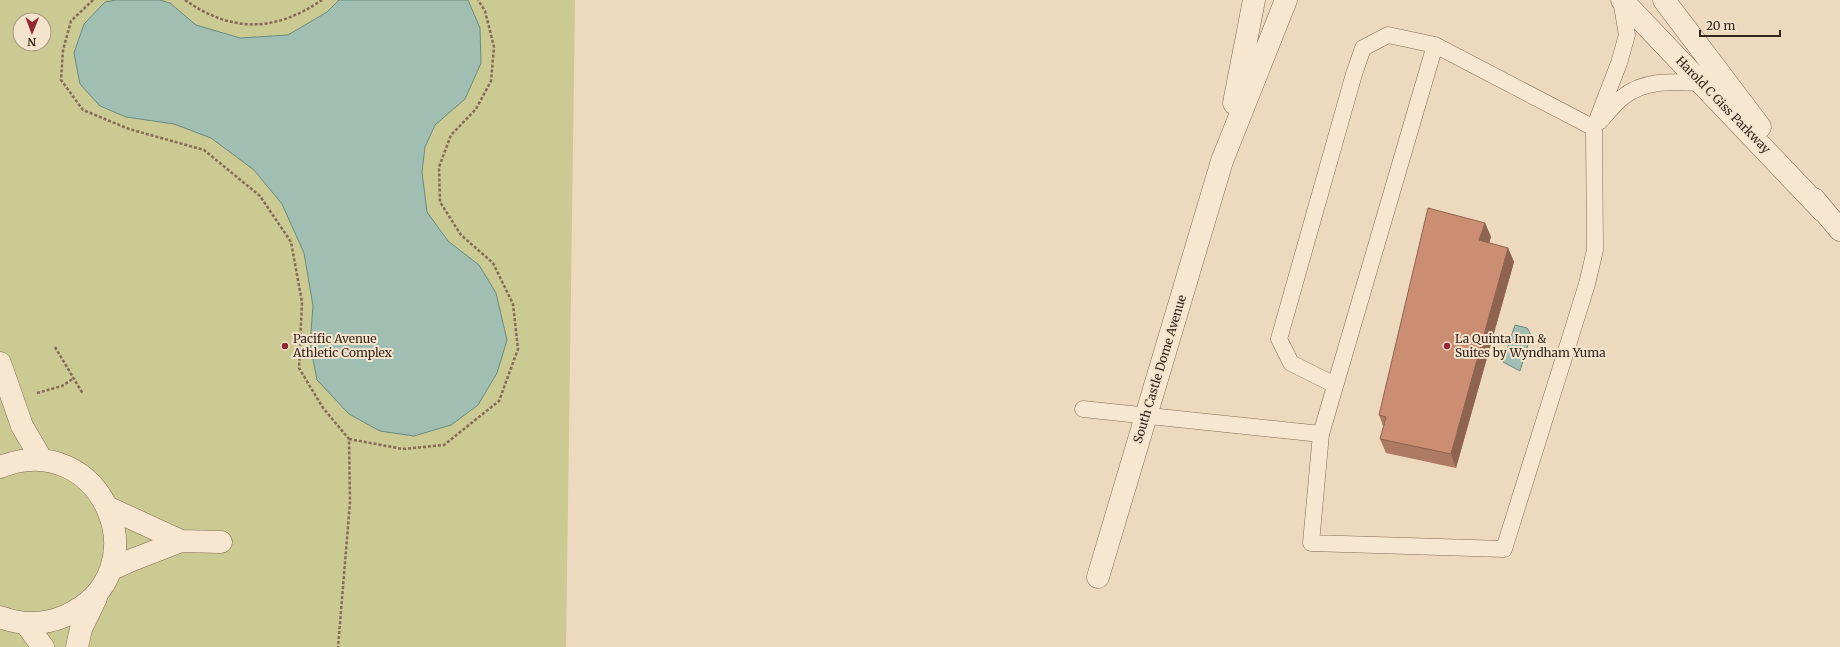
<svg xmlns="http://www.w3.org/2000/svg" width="1840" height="647" font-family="Merriweather,serif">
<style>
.green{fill:#caca92;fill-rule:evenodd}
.water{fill:#a1beb2;stroke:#698b7f}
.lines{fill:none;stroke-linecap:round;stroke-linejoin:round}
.service-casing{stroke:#846a57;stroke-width:17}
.minor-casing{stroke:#846a57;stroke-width:23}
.tertiary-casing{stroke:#846a57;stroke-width:23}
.path{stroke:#846a57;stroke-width:2.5;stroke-dasharray:3 2;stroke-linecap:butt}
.service{stroke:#f8e7d0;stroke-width:16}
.minor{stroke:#f8e7d0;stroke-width:22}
.tertiary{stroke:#f8e7d0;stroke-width:22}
.wall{fill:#af7a63}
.shaded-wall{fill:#8e6350}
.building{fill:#cb8e73;stroke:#8e6350}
.poi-dot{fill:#922835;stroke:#f4e4cd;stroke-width:1.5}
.labels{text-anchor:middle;stroke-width:4;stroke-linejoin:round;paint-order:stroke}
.street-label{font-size:12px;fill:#34241b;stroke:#f4e4cd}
.poi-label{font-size:12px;fill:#34241b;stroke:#f4e4cd;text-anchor:start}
</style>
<rect width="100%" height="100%" fill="#edd9bd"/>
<path class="green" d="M0 0H575L566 647H0ZM20 20H44V44H20Z"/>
<path class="water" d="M116 0H160L170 3 196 25 240 38 288 35 327 12 339 0H468L480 28 481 63 465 99 435 125 425 147 422 172 427 212 448 241 479 265 496 293 507 340 497 373 478 405 451 425 414 436 380 431 349 414 317 380 310 344 313 306 304 253 282 204 254 170 211 138 174 124 126 117 100 106 80 84 74 53 84 24 105 2Z
M1515 325 1527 328 1531 335 1520 371 1503 362Z"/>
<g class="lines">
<g class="service-casing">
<path id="service" d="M1435 45 1594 128 1595 250 1587 284 1504 549 1311 543 1321 434Z
M1599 122C1607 114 1614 104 1623 97 1645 79 1674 82 1701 83
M1594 128 1619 63 1627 35 1621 0
M1335 385 1291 363 1279 339 1354 74 1363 48 1388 35 1435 45
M1083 409 1321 434"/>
</g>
<g class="minor-casing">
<path id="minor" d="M1234 103 1254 0
M0 363 22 426 42 460
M0 467C102 426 164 573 65 616 44 625 21 625 0 617
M109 508 181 541
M112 569 132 560 181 541 221 542
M1098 577 1222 161 1286 0
M26 624 43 647
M77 647 81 629 96 598"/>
</g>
<g class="tertiary-casing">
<path id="tertiary" d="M1622 0 1823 211
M1664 0 1760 127
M1814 199 1840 230"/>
</g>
<path class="path" d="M93 0 71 21 63 50 61 80 83 110 129 129 204 150 260 196 291 242 302 302 299 368 323 408 349 439 350 502 338 647
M185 0C232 33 275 32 322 0
M55 347 83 394
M37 393 62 386 74 378
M349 439 403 449 444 445 499 401 518 349 513 304 493 263 461 235 440 202 439 167 451 135 476 109 491 81 494 47 485 11 478 0"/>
<use href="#service" class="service"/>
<use href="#minor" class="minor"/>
<use href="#tertiary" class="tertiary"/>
</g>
<path class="wall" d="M1485 223 1491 237 1489 243 1508 248 1514 262 1456 468 1386 453 1380 439 1384 428 1379 415Z"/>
<path class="shaded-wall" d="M1485 223 1491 237 1485 255 1479 240Z
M1508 248 1514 262 1456 468 1451 454Z"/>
<path class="building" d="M1428 208 1485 223 1479 240 1508 248 1451 454 1380 439 1386 417 1379 415Z"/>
<g class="poi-dot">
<circle cx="285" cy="346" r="4"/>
<circle cx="1447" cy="346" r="4"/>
</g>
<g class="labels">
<g class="street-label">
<text transform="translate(1723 105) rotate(46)" y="4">Harold C Giss Parkway</text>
<text transform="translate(1160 369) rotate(-73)" y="4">South Castle Dome Avenue</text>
</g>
<g class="poi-label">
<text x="293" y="343">Pacific Avenue<tspan x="293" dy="14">Athletic Complex</tspan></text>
<text x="1455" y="343">La Quinta Inn &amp;<tspan x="1455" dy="14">Suites by Wyndham Yuma</tspan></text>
</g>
</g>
<g transform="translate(32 32) rotate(181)"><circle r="19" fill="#f4e4cd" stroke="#a79786"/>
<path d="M0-3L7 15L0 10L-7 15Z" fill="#922835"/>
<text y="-6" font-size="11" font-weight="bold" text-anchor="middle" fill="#34241b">N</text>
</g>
<path d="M1700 30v6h80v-6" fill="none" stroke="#34241b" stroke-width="2"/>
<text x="1706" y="30" font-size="12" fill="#34241b" stroke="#f4e4cd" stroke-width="3" paint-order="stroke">20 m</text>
</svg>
